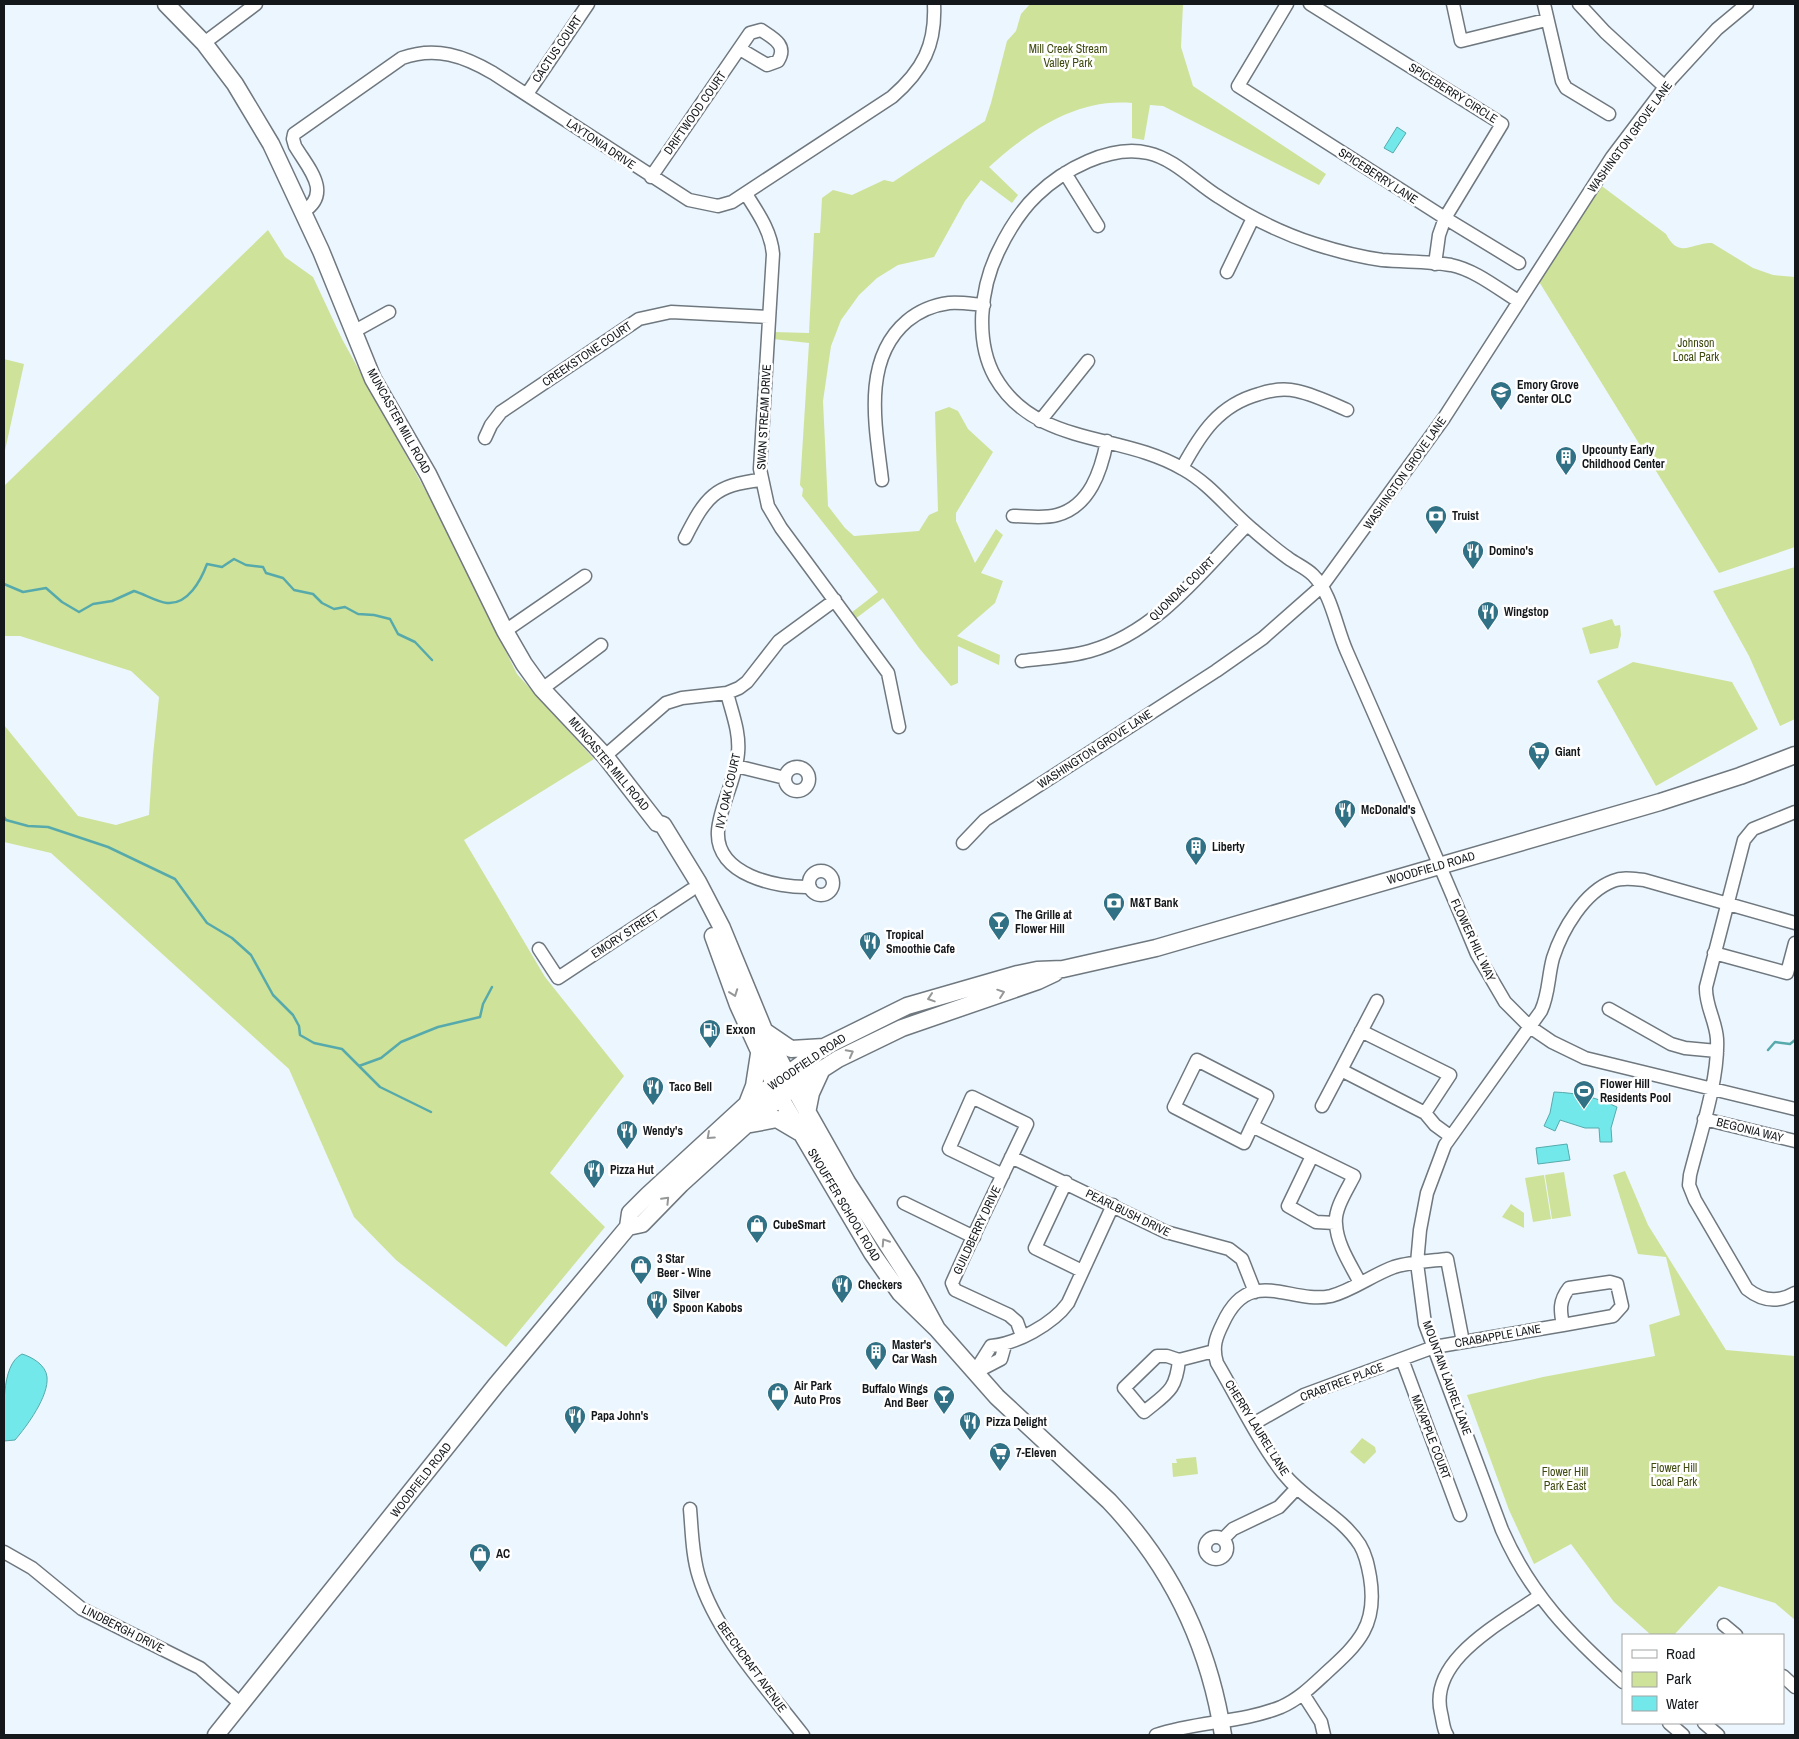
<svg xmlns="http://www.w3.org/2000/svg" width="1799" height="1739" font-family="'Archivo Narrow',sans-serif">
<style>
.green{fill:#cfe299}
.water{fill:#73e8ea;stroke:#56aaac}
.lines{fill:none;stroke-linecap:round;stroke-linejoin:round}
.stream{stroke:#56aaac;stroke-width:2.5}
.minor-casing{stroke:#6f787f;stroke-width:15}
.major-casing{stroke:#6f787f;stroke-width:19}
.minor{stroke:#fff;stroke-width:12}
.major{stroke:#fff;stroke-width:16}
.oneway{stroke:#959798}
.labels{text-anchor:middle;stroke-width:5;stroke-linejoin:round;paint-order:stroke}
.street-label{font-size:12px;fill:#14181b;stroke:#fff}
.park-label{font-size:12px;fill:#3e4a0f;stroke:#fff}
.poi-label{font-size:12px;font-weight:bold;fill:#14181b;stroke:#fff;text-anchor:start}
</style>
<rect width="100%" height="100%" fill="#ecf6ff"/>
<path class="green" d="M1030 4H1183L1181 47 1193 86 1326 174 1319 185 1163 106 1150 105 1144 140 1132 138V103C1076 98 1029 131 989 167L1018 195 1012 203 981 180 965 201 934 257 898 265 877 278 859 295 841 320 831 346 823 401 828 506 845 528 854 536 919 531 929 515 938 511 935 412 949 407 958 411 968 429 993 452 956 513V521L975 563 996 529 1003 535 981 573 1003 581 995 603 957 636 1000 655 999 665 958 646V683L951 686 919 648 883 598 855 619 851 613 878 592 802 496 803 489 800 485 809 343 773 339V332L809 333 814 233H820L822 198 833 190 852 195 884 180 893 182 985 121 991 103 1007 41 1016 31 1021 14Z
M1599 184 1666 234C1679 260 1693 242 1712 243L1753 268 1773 275 1795 277V547L1719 573 1538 280Z
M268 230 285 257 313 277 342 339 439 515 517 674 594 759 464 840 545 977 624 1076 550 1173 605 1227 506 1347 396 1260 354 1217 289 1069 51 853 4 842V725L78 816 116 825 149 815 153 755 159 697 131 671 20 636H4V486Z
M4 359 24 364 4 455Z
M1795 567V719L1780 726 1749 656 1713 591Z
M1612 619 1615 626 1620 625 1621 635 1618 648 1590 654 1582 628Z
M1633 662 1732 682 1758 729 1656 786 1597 681Z
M1625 1171 1648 1225 1726 1350 1795 1356V1620L1775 1603 1719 1586 1674 1635H1651L1614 1602 1571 1544 1534 1564 1509 1510 1467 1395 1543 1377 1655 1356 1649 1325 1680 1315 1666 1257 1638 1254 1613 1175Z
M1564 1172 1571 1216 1552 1219 1545 1175Z
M1544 1175 1551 1219 1533 1222 1525 1178Z
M1511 1204 1524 1213V1228L1502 1217Z
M1362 1438 1375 1447 1376 1452 1364 1464 1350 1452Z
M1196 1457 1198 1474 1173 1477 1172 1463H1177L1176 1459Z"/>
<path class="water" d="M1397 127 1406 133 1393 153 1384 148Z
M1554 1092C1578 1093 1595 1097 1617 1107L1611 1128 1612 1142H1600L1599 1128H1585L1560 1120 1555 1131 1544 1126 1550 1113Z
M1567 1144 1570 1160 1538 1164 1536 1148Z
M22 1354C32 1357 46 1365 47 1377 49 1396 27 1426 15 1440L4 1441C4 1415 0 1365 22 1354Z"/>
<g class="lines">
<path class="stream" d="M4 584 23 592 46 588 62 602 79 612 93 604 112 601 134 591C144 594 157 602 167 603 188 605 201 580 207 564L222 567 234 559 246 565 263 567 266 573 283 578 294 590 313 594 322 603 334 609 345 607 358 614 374 615 390 619 398 634 415 642 432 660
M4 817 6 820 28 826 48 827 108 847 175 879 207 923 232 938 251 955 273 995 293 1015 299 1026 300 1035 314 1043 342 1049 380 1087 431 1112
M1768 1050 1775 1042 1790 1044 1795 1040
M359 1066 381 1058 401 1042 423 1033 438 1027 480 1017 483 1004 492 987"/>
<g class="minor-casing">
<path id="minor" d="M1287 4 1238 86 1445 218 1519 263
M1310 4 1502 124 1445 218 1439 235 1435 264
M1453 4 1461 41 1546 20
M1544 4 1562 81 1566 88 1609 114
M1579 4 1605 32 1665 87
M204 43 256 4
M527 94 588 4
M1065 173 1098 226
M651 177 750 33 761 30C773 38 788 45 778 61L767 65 740 49
M746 194C758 213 771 231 773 254L760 469 768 506 781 528 888 673 899 727
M303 212C333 193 308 168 295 146L293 139 294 134 402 58C436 46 464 56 493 73L689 200 718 206 732 202 892 97C923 70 936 45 934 4
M1227 272 1253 218
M1518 301C1497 288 1475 270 1451 265 1429 261 1405 262 1382 260 1359 257 1337 251 1315 244 1281 233 1249 217 1219 197 1196 183 1175 159 1148 153 1110 144 1063 170 1037 195 1020 211 1008 231 998 252 980 289 975 341 995 377 1035 447 1121 432 1183 469 1210 484 1228 509 1252 529 1264 539 1275 549 1288 558 1296 564 1306 568 1313 575 1332 594 1336 628 1347 652 1391 752 1435 853 1477 954L1505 1002 1530 1027 1552 1042 1585 1058 1795 1109
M353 332 389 312
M1040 421 1088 361
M485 438 491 425 501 412 639 319 671 312 769 317
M1182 468C1201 433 1219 405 1259 394 1271 390 1284 388 1297 391 1315 395 1331 403 1347 410
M882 480C876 428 861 360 907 321 919 311 934 305 949 303 960 302 972 304 984 305
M1013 516C1027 516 1043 519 1057 515 1090 506 1101 471 1107 441
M685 538C706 497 714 485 761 480
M505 631 585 576
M1022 661C1044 658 1069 657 1090 651 1157 632 1201 572 1247 525
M542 689 601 645
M727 693C732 713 740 732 738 753 736 780 720 805 718 831 715 875 777 888 810 887
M605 756 666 703 682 698 727 693 739 688 747 682 779 641 835 600
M736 766 785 778
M785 779a12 12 0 1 1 24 0a12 12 0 1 1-24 0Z
M1795 812 1753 829 1744 840 1706 987C1705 1005 1716 1021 1717 1039 1719 1079 1700 1135 1690 1175L1689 1185 1695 1200 1747 1289C1762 1301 1778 1303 1795 1293
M963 843 985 820 1216 671 1263 638 1322 586 1444 418 1612 157 1671 79 1717 29 1747 4
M809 883a12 12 0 1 1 24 0a12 12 0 1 1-24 0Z
M539 949 558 978 691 890
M1714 953 1787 973 1795 943
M1377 1001 1341 1070 1425 1113 1435 1125 1450 1136
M1609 1009 1671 1044 1685 1048 1717 1051
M1361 1031 1450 1075 1425 1113
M1322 1106 1341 1070
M1704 1119 1795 1141
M1252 1126 1267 1096 1197 1060 1174 1107 1244 1143 1252 1126 1354 1176C1347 1190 1334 1209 1336 1224 1337 1245 1351 1265 1360 1283
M1312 1156 1288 1206 1316 1222 1335 1223
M1011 1157 1166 1232 1229 1249 1242 1259 1255 1292
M1003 1175 949 1149 972 1097 1027 1124C1002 1177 976 1229 952 1283L955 1290 1009 1315 1017 1322 1022 1336
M1066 1182 1035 1248 1082 1271
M904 1203 974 1237
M1610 1282 1617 1284 1622 1306 1613 1316 1563 1325C1560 1310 1559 1301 1569 1288Z
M1402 1359 1460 1515
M1179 1360C1176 1391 1167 1393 1144 1412L1124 1388 1157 1356H1167L1179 1360 1214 1351
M976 1372 1001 1359 1005 1345
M974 1373 991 1346C1016 1344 1053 1324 1068 1303L1113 1205
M1253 1424 1304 1395 1434 1347 1563 1325
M690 1509C692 1531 692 1555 699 1577 717 1635 766 1687 803 1735
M1205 1548a11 11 0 1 1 22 0a11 11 0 1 1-22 0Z
M1223 1539 1233 1529 1279 1507 1296 1489
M4 1552 32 1568 82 1609 200 1668 242 1705
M1724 1625 1736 1635
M1783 1676 1795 1687
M1623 1682C1571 1636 1530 1594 1502 1530L1425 1324 1417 1263 1420 1230 1427 1193 1445 1145 1541 1011C1549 994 1548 976 1553 958 1562 930 1584 892 1613 881 1623 877 1633 879 1644 880L1795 923
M1303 1694 1321 1722 1324 1735
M1669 1723 1683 1735
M1704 1723 1718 1735
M1156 1735C1197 1721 1241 1723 1281 1707 1299 1699 1312 1686 1326 1673 1359 1643 1378 1625 1370 1577 1368 1566 1366 1555 1360 1545 1341 1515 1305 1501 1283 1473 1259 1442 1237 1397 1217 1363 1212 1347 1216 1337 1223 1323 1250 1264 1290 1305 1331 1296 1353 1290 1372 1275 1394 1267 1410 1262 1430 1261 1447 1259L1463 1342
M1447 1735C1443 1729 1443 1721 1441 1713 1428 1659 1502 1623 1539 1596"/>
</g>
<g class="major-casing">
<path id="major" d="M166 4 204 43 235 84 271 144 321 251 373 379 428 474 505 631 524 664 542 689 605 756 657 823 663 825 698 882 722 928 764 1030 799 1097 847 1182 912 1283 937 1329
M713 936 738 1005 780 1097 872 1253 900 1293 937 1329 997 1397 1109 1501C1172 1567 1209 1645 1223 1735
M766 1032 791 1049 824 1047
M747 1104 754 1086 759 1054
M807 1113 811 1093 822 1069
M751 1124 777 1119 799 1132
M628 1227 642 1224 681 1184 746 1125 793 1088 838 1059 902 1028 1038 981 1055 973
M216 1735 496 1385 628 1227 630 1213 648 1195 747 1104 826 1046 907 1006 1018 974 1037 970 1063 969 1156 948 1660 802 1740 776 1795 755"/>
</g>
<use href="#minor" class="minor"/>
<use href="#major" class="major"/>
</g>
<defs><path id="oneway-chevron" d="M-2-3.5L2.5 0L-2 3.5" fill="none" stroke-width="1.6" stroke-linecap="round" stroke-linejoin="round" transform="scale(1.25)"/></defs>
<g class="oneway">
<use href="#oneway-chevron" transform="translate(734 993) rotate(70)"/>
<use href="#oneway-chevron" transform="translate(1001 993) rotate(-19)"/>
<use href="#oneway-chevron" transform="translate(931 998) rotate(162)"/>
<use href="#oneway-chevron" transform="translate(850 1053) rotate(-28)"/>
<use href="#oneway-chevron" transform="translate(710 1136) rotate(138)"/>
<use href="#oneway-chevron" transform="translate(666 1200) rotate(-46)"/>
<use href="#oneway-chevron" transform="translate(885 1242) rotate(-123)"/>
</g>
<defs>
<g id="school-pin" transform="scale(1.125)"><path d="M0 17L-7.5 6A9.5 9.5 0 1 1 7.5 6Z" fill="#317185" stroke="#fff"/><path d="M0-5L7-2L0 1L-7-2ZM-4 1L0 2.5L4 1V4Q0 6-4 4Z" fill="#fff"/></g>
<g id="building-pin" transform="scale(1.125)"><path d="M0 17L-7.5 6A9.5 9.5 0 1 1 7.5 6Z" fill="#317185" stroke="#fff"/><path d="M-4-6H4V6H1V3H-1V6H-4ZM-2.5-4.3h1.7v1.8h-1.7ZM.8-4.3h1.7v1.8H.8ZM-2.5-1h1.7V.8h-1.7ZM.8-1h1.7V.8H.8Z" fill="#fff"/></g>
<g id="bank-pin" transform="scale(1.125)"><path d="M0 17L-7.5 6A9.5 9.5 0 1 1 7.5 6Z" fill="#317185" stroke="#fff"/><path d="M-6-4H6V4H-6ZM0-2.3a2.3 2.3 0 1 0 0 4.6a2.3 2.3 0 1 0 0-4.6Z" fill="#fff"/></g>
<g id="restaurant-pin" transform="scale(1.125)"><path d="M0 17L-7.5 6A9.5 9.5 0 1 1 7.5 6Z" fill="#317185" stroke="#fff"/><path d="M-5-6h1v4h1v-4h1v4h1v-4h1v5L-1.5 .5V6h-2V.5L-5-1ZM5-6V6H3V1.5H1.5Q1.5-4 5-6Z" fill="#fff"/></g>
<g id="supermarket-pin" transform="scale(1.125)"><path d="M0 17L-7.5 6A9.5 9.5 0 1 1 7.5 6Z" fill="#317185" stroke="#fff"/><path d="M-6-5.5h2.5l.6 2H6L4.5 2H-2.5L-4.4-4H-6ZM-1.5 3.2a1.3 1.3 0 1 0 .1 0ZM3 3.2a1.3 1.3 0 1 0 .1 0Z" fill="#fff"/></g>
<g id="bar-pin" transform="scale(1.125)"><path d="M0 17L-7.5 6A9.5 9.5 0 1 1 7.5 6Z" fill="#317185" stroke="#fff"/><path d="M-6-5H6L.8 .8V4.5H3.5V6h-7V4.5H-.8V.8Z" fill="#fff"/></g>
<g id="fuel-pin" transform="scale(1.125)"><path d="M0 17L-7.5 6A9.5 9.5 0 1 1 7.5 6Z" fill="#317185" stroke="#fff"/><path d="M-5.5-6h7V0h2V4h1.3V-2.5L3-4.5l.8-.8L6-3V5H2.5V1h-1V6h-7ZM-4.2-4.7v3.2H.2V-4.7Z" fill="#fff"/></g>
<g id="stadium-pin" transform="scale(1.125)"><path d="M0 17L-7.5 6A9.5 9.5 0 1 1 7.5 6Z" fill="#317185" stroke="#fff"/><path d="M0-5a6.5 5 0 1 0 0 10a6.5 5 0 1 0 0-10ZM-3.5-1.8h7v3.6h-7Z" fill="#fff"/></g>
<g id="shop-pin" transform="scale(1.125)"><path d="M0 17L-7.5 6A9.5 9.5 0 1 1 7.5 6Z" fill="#317185" stroke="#fff"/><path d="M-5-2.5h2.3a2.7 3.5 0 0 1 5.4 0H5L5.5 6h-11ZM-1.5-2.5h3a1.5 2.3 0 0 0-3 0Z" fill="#fff"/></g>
</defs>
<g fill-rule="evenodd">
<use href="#school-pin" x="1501" y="392"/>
<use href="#building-pin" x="1566" y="457"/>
<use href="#bank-pin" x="1436" y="516"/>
<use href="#restaurant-pin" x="1473" y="551"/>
<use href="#restaurant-pin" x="1488" y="612"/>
<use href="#supermarket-pin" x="1539" y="752"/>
<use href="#restaurant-pin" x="1345" y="810"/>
<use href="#building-pin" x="1196" y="847"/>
<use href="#bank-pin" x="1114" y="903"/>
<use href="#bar-pin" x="999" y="922"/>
<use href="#restaurant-pin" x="870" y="942"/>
<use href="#fuel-pin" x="710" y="1030"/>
<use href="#restaurant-pin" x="653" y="1087"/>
<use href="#stadium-pin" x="1584" y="1091"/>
<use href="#restaurant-pin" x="627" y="1131"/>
<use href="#restaurant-pin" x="594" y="1170"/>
<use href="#shop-pin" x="757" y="1225"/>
<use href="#shop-pin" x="641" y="1266"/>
<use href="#restaurant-pin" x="842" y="1285"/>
<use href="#restaurant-pin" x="657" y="1301"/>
<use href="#building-pin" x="876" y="1352"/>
<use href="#shop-pin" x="778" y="1393"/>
<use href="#bar-pin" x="944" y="1396"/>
<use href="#restaurant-pin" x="575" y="1416"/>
<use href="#restaurant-pin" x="970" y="1422"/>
<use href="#supermarket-pin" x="1000" y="1453"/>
<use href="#shop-pin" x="480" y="1554"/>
</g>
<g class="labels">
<g class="street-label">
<text transform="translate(557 49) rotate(-56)" y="4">CACTUS COURT</text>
<text transform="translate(1453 93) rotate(32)" y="4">SPICEBERRY CIRCLE</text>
<text transform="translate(695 113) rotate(-55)" y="4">DRIFTWOOD COURT</text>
<text transform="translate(1630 137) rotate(-54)" y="4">WASHINGTON GROVE LANE</text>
<text transform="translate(601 144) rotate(34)" y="4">LAYTONIA DRIVE</text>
<text transform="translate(1378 176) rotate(33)" y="4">SPICEBERRY LANE</text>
<text transform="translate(587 354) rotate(-34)" y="4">CREEKSTONE COURT</text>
<text transform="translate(764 417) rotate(-87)" y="4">SWAN STREAM DRIVE</text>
<text transform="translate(399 421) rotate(61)" y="4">MUNCASTER MILL ROAD</text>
<text transform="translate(1405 473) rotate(-55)" y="4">WASHINGTON GROVE LANE</text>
<text transform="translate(1182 589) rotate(-44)" y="4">QUONDAL COURT</text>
<text transform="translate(1095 749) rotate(-33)" y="4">WASHINGTON GROVE LANE</text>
<text transform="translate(609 764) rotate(50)" y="4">MUNCASTER MILL ROAD</text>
<text transform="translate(728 791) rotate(-77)" y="4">IVY OAK COURT</text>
<text transform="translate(1431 868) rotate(-16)" y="4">WOODFIELD ROAD</text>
<text transform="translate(625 934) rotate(-33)" y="4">EMORY STREET</text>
<text transform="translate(1473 940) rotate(65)" y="4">FLOWER HILL WAY</text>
<text transform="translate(807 1062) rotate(-34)" y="4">WOODFIELD ROAD</text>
<text transform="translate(1750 1130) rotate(14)" y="4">BEGONIA WAY</text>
<text transform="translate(844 1205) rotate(59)" y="4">SNOUFFER SCHOOL ROAD</text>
<text transform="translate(1128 1213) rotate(26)" y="4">PEARLBUSH DRIVE</text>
<text transform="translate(977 1230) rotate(-65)" y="4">GUILDBERRY DRIVE</text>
<text transform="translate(1498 1336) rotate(-10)" y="4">CRABAPPLE LANE</text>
<text transform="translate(1447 1378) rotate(70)" y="4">MOUNTAIN LAUREL LANE</text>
<text transform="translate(1342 1382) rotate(-21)" y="4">CRABTREE PLACE</text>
<text transform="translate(1257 1428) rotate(58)" y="4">CHERRY LAUREL LANE</text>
<text transform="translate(1431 1437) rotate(69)" y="4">MAYAPPLE COURT</text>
<text transform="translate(421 1480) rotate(-52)" y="4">WOODFIELD ROAD</text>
<text transform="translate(123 1629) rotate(27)" y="4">LINDBERGH DRIVE</text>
<text transform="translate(752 1667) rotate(54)" y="4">BEECHCRAFT AVENUE</text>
</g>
<g class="park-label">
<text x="1068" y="53">Mill Creek Stream<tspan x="1068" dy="14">Valley Park</tspan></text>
<text x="1696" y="347">Johnson<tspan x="1696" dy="14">Local Park</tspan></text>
<text x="1674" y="1472">Flower Hill<tspan x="1674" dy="14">Local Park</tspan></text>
<text x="1565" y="1476">Flower Hill<tspan x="1565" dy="14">Park East</tspan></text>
</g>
<g class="poi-label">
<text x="1517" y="389">Emory Grove<tspan x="1517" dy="14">Center OLC</tspan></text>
<text x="1582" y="454">Upcounty Early<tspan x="1582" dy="14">Childhood Center</tspan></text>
<text x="1452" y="520">Truist</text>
<text x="1489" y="555">Domino's</text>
<text x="1504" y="616">Wingstop</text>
<text x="1555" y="756">Giant</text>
<text x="1361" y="814">McDonald's</text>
<text x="1212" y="851">Liberty</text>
<text x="1130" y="907">M&amp;T Bank</text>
<text x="1015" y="919">The Grille at<tspan x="1015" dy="14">Flower Hill</tspan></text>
<text x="886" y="939">Tropical<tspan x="886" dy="14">Smoothie Cafe</tspan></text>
<text x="726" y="1034">Exxon</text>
<text x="1600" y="1088">Flower Hill<tspan x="1600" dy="14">Residents Pool</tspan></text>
<text x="669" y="1091">Taco Bell</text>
<text x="643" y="1135">Wendy's</text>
<text x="610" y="1174">Pizza Hut</text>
<text x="773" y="1229">CubeSmart</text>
<text x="657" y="1263">3 Star<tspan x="657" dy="14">Beer - Wine</tspan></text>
<text x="858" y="1289">Checkers</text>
<text x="673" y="1298">Silver<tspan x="673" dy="14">Spoon Kabobs</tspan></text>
<text x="892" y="1349">Master's<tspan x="892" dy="14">Car Wash</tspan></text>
<text x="794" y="1390">Air Park<tspan x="794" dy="14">Auto Pros</tspan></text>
<text x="928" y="1393" text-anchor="end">Buffalo Wings<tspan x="928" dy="14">And Beer</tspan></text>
<text x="591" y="1420">Papa John's</text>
<text x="986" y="1426">Pizza Delight</text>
<text x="1016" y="1457">7-Eleven</text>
<text x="496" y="1558">AC</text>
</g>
</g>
<rect width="1799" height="1739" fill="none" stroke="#14181b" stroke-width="10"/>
<rect x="1622" y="1634" width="162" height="90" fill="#ffffff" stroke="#a1a3a4"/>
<rect x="1632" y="1650" width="25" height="8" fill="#ffffff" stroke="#a1a3a4"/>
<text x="1666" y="1659" font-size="15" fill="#14181b">Road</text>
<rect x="1632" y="1672" width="25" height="15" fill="#cfe299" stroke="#a1a3a4"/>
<text x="1666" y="1684" font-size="15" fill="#14181b">Park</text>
<rect x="1632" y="1696" width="25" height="15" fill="#73e8ea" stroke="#a1a3a4"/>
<text x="1666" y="1709" font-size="15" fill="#14181b">Water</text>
</svg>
